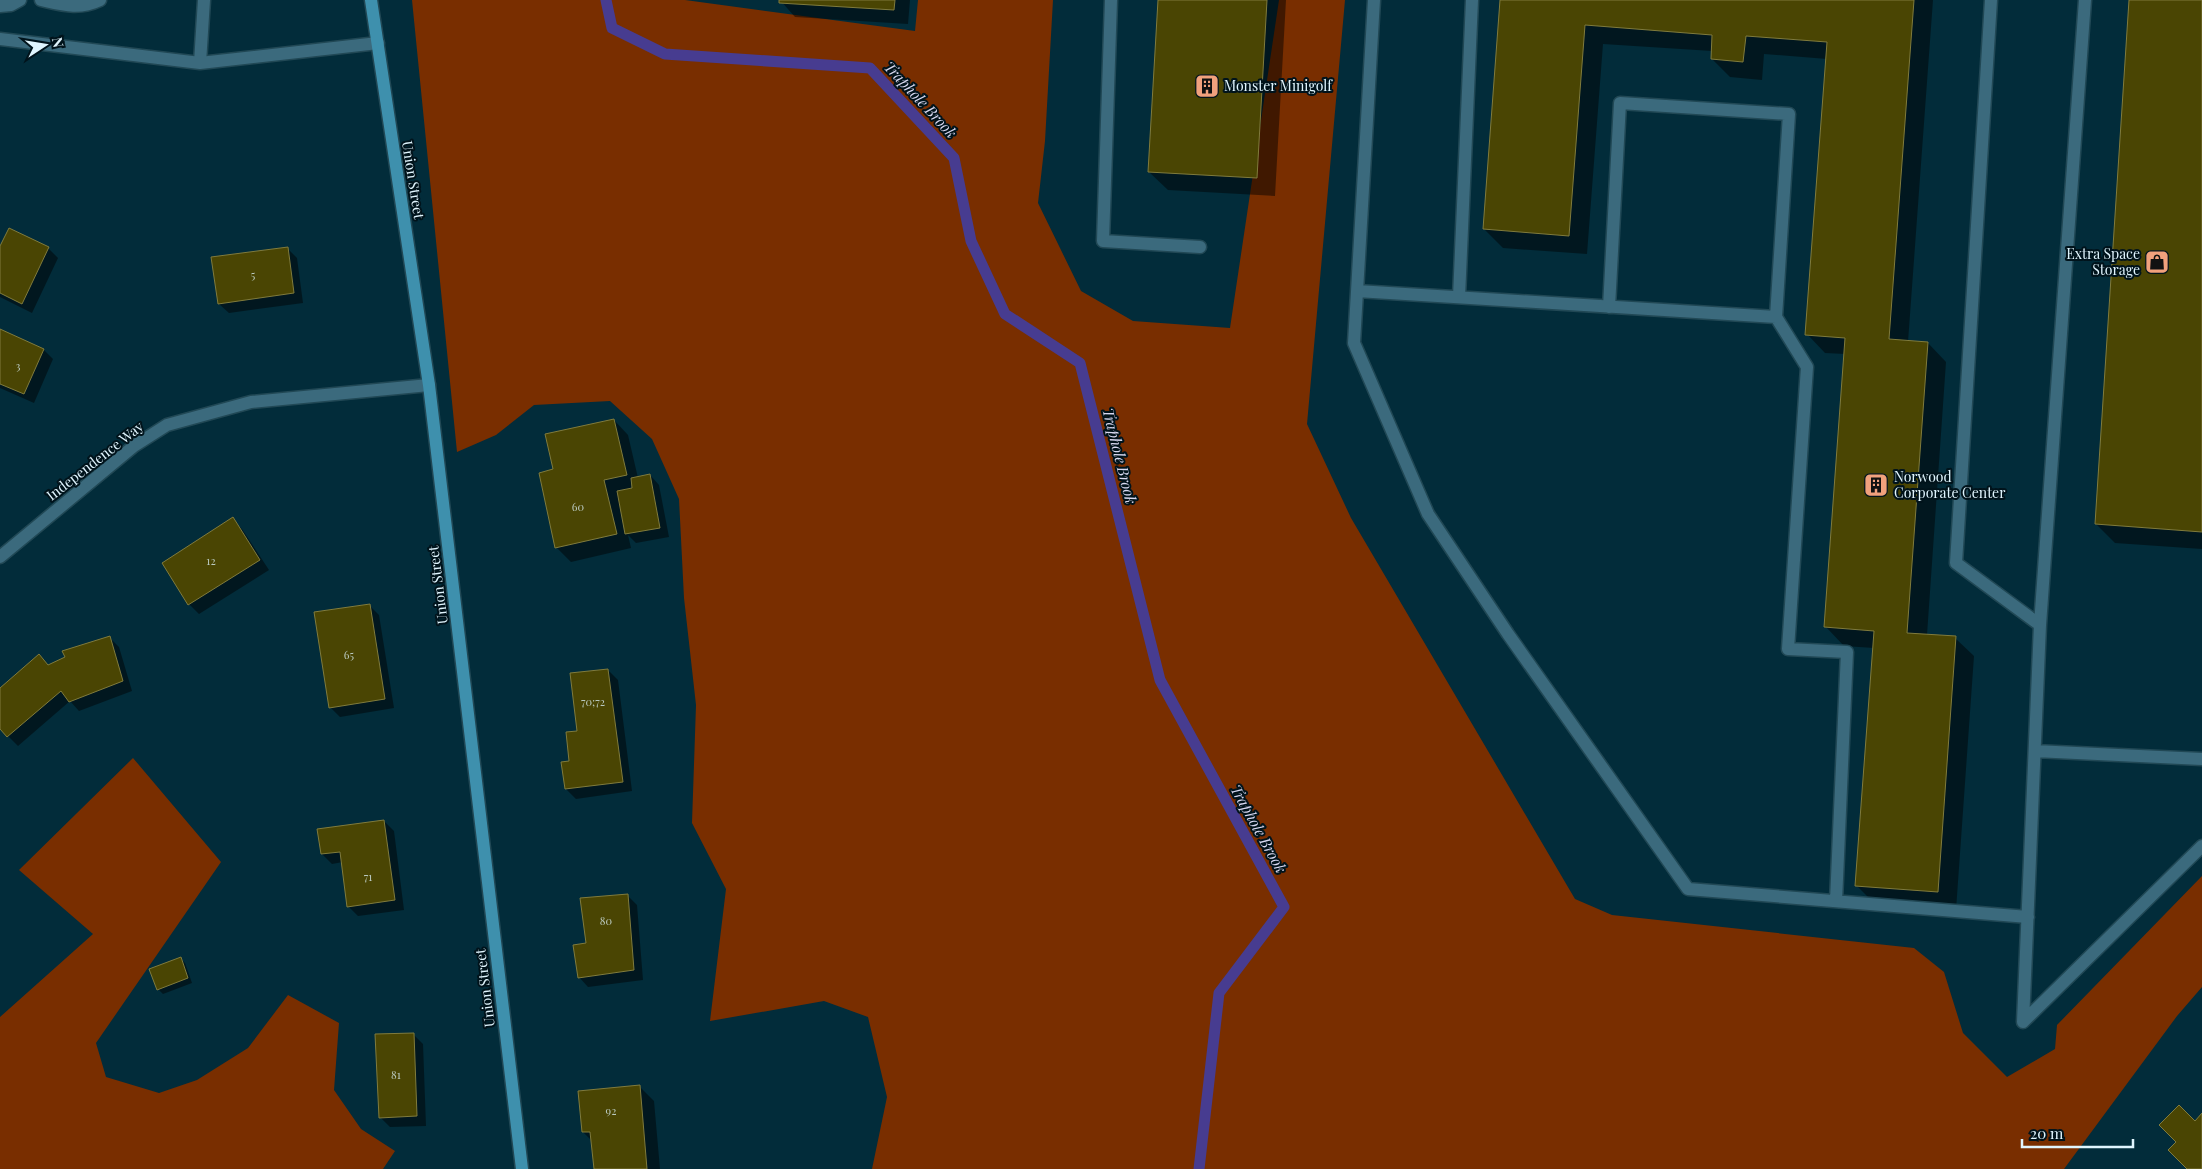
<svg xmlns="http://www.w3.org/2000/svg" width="2202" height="1169" font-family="'Playfair Display',serif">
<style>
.green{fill:#792e00}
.shadow{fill:#0007}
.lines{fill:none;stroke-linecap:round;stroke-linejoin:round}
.stream{stroke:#473c90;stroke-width:11}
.building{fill:#4a4503;stroke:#807b3d}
.lane-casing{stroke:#214855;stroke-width:15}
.street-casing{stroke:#214855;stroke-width:15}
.secondary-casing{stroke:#214855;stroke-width:15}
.lane{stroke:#3b6a7d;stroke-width:12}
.street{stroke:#3b6a7d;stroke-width:12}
.secondary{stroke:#3e90ad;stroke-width:12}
.labels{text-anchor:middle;stroke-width:4;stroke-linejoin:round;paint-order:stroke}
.number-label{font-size:11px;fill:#bac9bf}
.poi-label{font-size:14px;fill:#e0f5fe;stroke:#00131b;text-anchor:start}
.street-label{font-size:14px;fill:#e0f5fe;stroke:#00131b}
.water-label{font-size:15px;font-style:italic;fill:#d8d9f1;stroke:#00131b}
</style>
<rect width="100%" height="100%" fill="#022c3a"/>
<path class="green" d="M412 0H685L915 31 918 0H1053L1045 141 1038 203 1081 291 1133 321 1230 328 1279 0H1345L1307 424 1351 518 1575 899 1612 915 1914 948 1944 972 1963 1033 2007 1077 2055 1049 2057 1025 2202 876V987L2177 1016 2064 1169H872L887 1097 868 1017 824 1001 710 1021 726 889 692 823 696 705 684 598 679 499 652 439 610 401 534 405 496 435 457 452Z
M133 758 221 862 96 1043 106 1077 159 1093 197 1080 248 1048 288 995 339 1023 334 1090 361 1129 395 1151 383 1169H0V1017L93 934 19 870Z"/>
<path class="shadow" d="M780 0H910L908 24 795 17Z
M1159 0H1286L1275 196 1168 190 1149 172Z
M1501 0H1933L1908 342 1928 343 1946 362 1927 635 1955 638 1974 656 1956 910 1875 904 1856 885 1874 648 1844 646 1826 627 1845 354 1825 353 1807 334 1827 59 1764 54 1762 80 1730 77 1712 59V51L1603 44 1587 254 1503 248 1484 229Z
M2130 0H2202V549L2115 543 2096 524Z
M48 248 58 258 32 313 0 297V249Z
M287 248 297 258 303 303 229 313 219 304Z
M0 331 44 350 53 359 34 403 0 388Z
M614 420 628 435 638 478 650 475 659 485 669 537 636 543 628 535 631 548 571 562 556 547 555 470Z
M232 519 242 529 269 570 199 614 189 604 163 563Z
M369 605 379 615 394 708 340 717 330 707Z
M109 637 119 647 132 691 79 711 70 701 18 746 0 728V689Z
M608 670 618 680 632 791 576 799 566 789 571 762 578 732Z
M384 821 394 831 404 910 358 916 348 906 343 862 332 864 322 854Z
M627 895 637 905 643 980 588 987 579 977 587 944Z
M180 958 185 963 192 983 163 994 158 989Z
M413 1034 423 1044 426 1126 390 1127 380 1117Z
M639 1086 654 1101 660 1169H595L593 1142 583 1132Z"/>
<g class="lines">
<path class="stream" d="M606 0 612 28 665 54 870 68 954 158 971 241 1005 314 1080 363 1160 680 1284 907 1219 993 1199 1169"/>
</g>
<path class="building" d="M779 0H895L894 10 779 3Z
M1158 0H1267L1257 178 1148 172Z
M1500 0H1914L1889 339 1928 342 1907 633 1956 636 1938 892 1855 886 1874 631 1824 627 1845 338 1805 335 1827 42 1746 36 1743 62 1711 59 1712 35 1585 25 1569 236 1483 229Z
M2129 0H2202V532L2095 524Z
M9 228 49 247 22 304 0 293V246Z
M288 247 294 293 218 304 211 257Z
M0 329 44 349 24 394 0 384Z
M614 419 627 475 604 480 617 534 555 548 539 473 553 469 545 434Z
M650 474 660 528 625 534 617 491 632 488 631 478Z
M233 517 260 560 188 605 162 563Z
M370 604 385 699 329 708 314 612Z
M110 636 123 681 69 702 61 691 7 737 0 729V688L39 654 48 665 65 657 62 651Z
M608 669 623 782 565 789 561 762 569 761 566 732 577 731 570 673Z
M384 820 395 900 347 907 340 852 321 854 317 829Z
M628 894 634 970 578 978 573 945 586 943 580 898Z
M181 957 188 978 157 990 149 969Z
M414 1033 417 1116 379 1118 375 1034Z
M640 1085 647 1169H594L590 1132H582L578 1091Z
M2179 1105 2195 1121 2202 1113V1169H2187L2168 1150 2176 1142 2159 1125Z"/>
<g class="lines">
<g class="lane-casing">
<path id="lane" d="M41 0C63 5 79 10 100 0
M1111 0 1103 241 1200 247
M1374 0 1354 343 1428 514 1508 634 1688 889 2028 917
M1991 0 1956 563 2040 625 2023 1022
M0 6 11 5 20 0
M0 39 200 63 204 0
M200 63 378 43
M1357 291 1776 317
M1459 297 1472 0
M1609 307 1620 103 1789 114 1776 317 1807 367 1788 649 1847 652 1836 901
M2040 625 2085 0
M2035 751 2202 759
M2023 1022 2202 846"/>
</g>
<g class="street-casing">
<path id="street" d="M0 557 134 446 167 425 251 402 429 385"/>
</g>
<g class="secondary-casing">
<path id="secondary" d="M371 0 429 385 522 1169"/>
</g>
<use href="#lane" class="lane"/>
<use href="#street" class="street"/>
<use href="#secondary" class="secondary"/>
</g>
<defs>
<g id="building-square" transform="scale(1.25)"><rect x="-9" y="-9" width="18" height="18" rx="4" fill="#f1a17d" stroke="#00131b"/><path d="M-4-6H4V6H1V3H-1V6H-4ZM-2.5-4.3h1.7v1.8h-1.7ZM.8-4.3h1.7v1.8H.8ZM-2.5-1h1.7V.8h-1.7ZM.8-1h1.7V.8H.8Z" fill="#111"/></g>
<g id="shop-square" transform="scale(1.25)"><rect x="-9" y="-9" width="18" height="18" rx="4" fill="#f1a17d" stroke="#00131b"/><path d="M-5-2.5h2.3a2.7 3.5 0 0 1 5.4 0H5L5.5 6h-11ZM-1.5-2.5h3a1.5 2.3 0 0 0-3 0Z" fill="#111"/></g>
</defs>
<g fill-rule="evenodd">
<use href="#building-square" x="1207" y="86"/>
<use href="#shop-square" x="2157" y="262"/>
<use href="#building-square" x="1876" y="485"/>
</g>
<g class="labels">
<g class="number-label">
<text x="253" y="279">5</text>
<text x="18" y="370">3</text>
<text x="578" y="511">60</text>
<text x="211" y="565">12</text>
<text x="349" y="659">65</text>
<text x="593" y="706">70;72</text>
<text x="368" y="881">71</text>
<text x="606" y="925">80</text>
<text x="396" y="1079">81</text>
<text x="611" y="1115">92</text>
</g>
<g class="poi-label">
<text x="1224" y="91">Monster Minigolf</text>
<text x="2140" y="259" text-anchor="end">Extra Space<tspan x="2140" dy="16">Storage</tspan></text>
<text x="1894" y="482">Norwood<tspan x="1894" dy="16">Corporate Center</tspan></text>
</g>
<g class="street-label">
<text transform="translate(413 180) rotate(81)" y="5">Union Street</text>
<text transform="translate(95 461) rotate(-38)" y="5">Independence Way</text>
<text transform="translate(438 585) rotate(-97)" y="5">Union Street</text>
<text transform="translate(485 988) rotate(-97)" y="5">Union Street</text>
</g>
<g class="water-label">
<text transform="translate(920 100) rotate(47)" y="5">Traphole Brook</text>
<text transform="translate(1119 456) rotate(76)" y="5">Traphole Brook</text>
<text transform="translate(1258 829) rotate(61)" y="5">Traphole Brook</text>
</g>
</g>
<g transform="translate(45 45) rotate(78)" stroke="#00131b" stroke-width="4" paint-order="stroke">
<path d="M0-4L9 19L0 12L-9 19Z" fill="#e0f5fe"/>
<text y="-8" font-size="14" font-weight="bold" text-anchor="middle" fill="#e0f5fe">N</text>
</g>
<path d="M2022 1139v8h111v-8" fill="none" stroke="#e0f5fe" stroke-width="2.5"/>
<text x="2030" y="1139" font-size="15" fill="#e0f5fe" stroke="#00131b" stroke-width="4" paint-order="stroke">20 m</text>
</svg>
